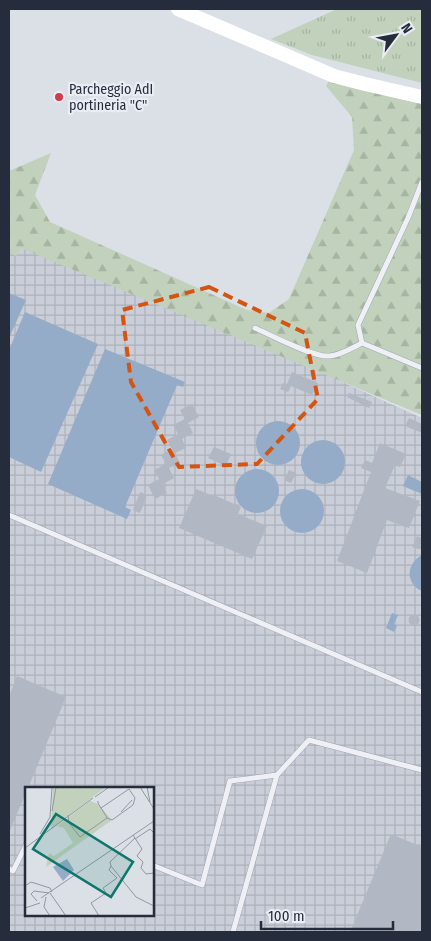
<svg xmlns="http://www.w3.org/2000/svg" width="431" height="941" font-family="'Fira Sans Condensed',sans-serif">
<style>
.industrial{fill:url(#industrial-grid);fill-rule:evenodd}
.grass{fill:url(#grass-tufts)}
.forest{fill:url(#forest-firs)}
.water{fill:#94acc8}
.building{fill:#b2b8c3}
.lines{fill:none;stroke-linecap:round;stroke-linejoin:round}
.lane-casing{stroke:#a1a6b0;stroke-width:6}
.lane{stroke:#eef0f5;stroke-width:5}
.secondary{stroke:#fff;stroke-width:14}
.marked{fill:none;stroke:#d45511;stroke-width:4;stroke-dasharray:10 6;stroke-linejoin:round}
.poi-dot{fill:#d3394d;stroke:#eaeef4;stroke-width:2}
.labels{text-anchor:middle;stroke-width:4.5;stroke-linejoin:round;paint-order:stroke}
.poi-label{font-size:14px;fill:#252d3d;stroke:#eaeef4;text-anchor:start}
.inset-road{fill:none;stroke:#9298a2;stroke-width:1}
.view{fill:#0f766e;fill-opacity:0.15;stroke:#0f766e;stroke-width:2.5}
.inset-edge{fill:none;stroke:#252d3d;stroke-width:2.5}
</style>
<defs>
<pattern id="industrial-grid" width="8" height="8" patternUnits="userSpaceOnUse" patternTransform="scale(1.25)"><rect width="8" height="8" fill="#c9ced8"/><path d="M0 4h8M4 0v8" fill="none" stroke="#acb1ba"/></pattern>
<pattern id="grass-tufts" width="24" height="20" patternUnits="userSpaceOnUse" patternTransform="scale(1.25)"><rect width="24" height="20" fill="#c1d1bc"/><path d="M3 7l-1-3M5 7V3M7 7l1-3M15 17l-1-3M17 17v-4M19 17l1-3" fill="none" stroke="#a6b4a2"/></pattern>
<pattern id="forest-firs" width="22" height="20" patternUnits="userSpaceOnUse" patternTransform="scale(1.25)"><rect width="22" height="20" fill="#c1d1bc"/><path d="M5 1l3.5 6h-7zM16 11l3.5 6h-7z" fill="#a6b4a2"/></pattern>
</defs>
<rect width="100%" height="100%" fill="#dbdfe6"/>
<path class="industrial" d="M9 241 329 376 422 418V932H9ZM26 788H152V915H26Z"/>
<path class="grass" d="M337 9H422V83L312 55 271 39Z"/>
<path class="forest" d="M330 79 422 103V415L21 248 16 256 9 253V171L51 153 35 195 50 222 247 310 269 313 289 299 354 150 352 117 326 86Z"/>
<path class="water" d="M9 293 26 300 9 338Z
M25 312 98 344 41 472 9 457V350Z
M105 349 185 382 183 387 177 385 125 507 131 510 127 519 48 484Z
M256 443a22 22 0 1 1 44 0a22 22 0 1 1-44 0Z
M301 462a22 22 0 1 1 44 0a22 22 0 1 1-44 0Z
M235 491a22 22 0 1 1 44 0a22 22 0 1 1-44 0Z
M408 475 422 482V494L403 486Z
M280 511a22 22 0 1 1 44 0a22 22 0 1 1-44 0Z
M422 555V591C405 583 406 564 422 555Z
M392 613 398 615 394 624 397 626 394 632 386 628Z"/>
<path class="building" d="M292 372 318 383 312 395 291 386 288 392 280 389 283 383 287 384Z
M349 393 372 402 369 408 347 397Z
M192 404 199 417 188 423 193 433 182 439 186 448 175 453 180 463 169 468 174 478 163 484 167 493 155 499 148 485 159 479 154 470 166 464 161 455 172 449 167 440 178 434 173 425 185 419 180 410Z
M409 418 422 424V433L405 426Z
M380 443 406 454 400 467 395 465 385 488 420 501 409 528 387 520 367 573 337 561 371 472 361 468 365 460 372 463Z
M214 447 231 454 226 466 208 458Z
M289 470 296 473 291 483 284 480Z
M196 489 213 496 214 495 241 507 238 514 267 526 252 559 179 528Z
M140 492 147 495 140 513 133 510Z
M417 536 422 538 421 549H418L412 547Z
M408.5 620a5.5 5.5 0 1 1 11 0a5.5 5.5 0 1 1-11 0Z
M17 676 66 697 28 788H26V792L9 833V696Z
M391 834 422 847V932H350Z"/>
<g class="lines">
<g class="lane-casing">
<path id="lane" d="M422 182 408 218 358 325 362 343 422 368
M255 328C270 335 315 358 329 356 341 355 352 348 362 343
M9 515 422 692
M277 775 309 740 422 770
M152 865 202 885 230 781 277 775 233 932
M9 869 13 871 26 845"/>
</g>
<use href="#lane" class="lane"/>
<path class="secondary" d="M178 9 334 76 365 84 422 97"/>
</g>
<path class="marked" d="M209 287 305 333 318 399 257 464 179 467 131 382 122 310Z"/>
<circle class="poi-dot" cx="59" cy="97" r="5"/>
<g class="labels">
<g class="poi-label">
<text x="69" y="94">Parcheggio AdI<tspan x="69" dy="16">portineria "C"</tspan></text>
</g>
</g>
<g transform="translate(25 787)">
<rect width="129" height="129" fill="#dbdfe6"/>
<path d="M28 0H81L26 42Z" fill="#c1d1bc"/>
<path d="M65 14 73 17 87 33 21 80 24 66 29 69 48 56 39 41 32 39Z" fill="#c1d1bc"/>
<path d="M42 72 49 83 38 94 28 80Z" fill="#94acc8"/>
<path class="inset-road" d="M115 0 129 22M122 0 125 15M70 10 84 0M73 14V16L76 21 81 29 82 31 87 33 108 18 110 11 104 2 76 21M27 24 31 0M96 25 107 13M43 28 44 36 55 50 82 31M15 47 25 30 27 0M108 48 117 62 112 69 118 75 116 81 121 87 129 86M110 52 125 42 129 46M0 61 68 11M86 79 85 75 110 51M0 99 6 95 25 101 27 105M25 106 41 129M21 110 19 120 25 129M16 111 129 34M12 114 6 107 9 104 24 106M0 121 15 116M74 129 66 116 81 106 78 101 92 91 84 83 86 79 111 110 129 119"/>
<path class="view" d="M31 27 108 75 86 110 8 62Z"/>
<rect width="129" height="129" class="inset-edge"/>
</g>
<rect width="431" height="941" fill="none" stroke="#252d3d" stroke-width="20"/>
<g transform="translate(396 35) rotate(58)" stroke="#eaeef4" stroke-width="4" paint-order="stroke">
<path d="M0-4L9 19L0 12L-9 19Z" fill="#252d3d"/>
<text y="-8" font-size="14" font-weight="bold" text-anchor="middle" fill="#252d3d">N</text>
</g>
<path d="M261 921v8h132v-8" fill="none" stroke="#252d3d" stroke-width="2.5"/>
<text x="268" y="921" font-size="15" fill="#252d3d" stroke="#eaeef4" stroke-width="4" paint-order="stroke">100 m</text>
</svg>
